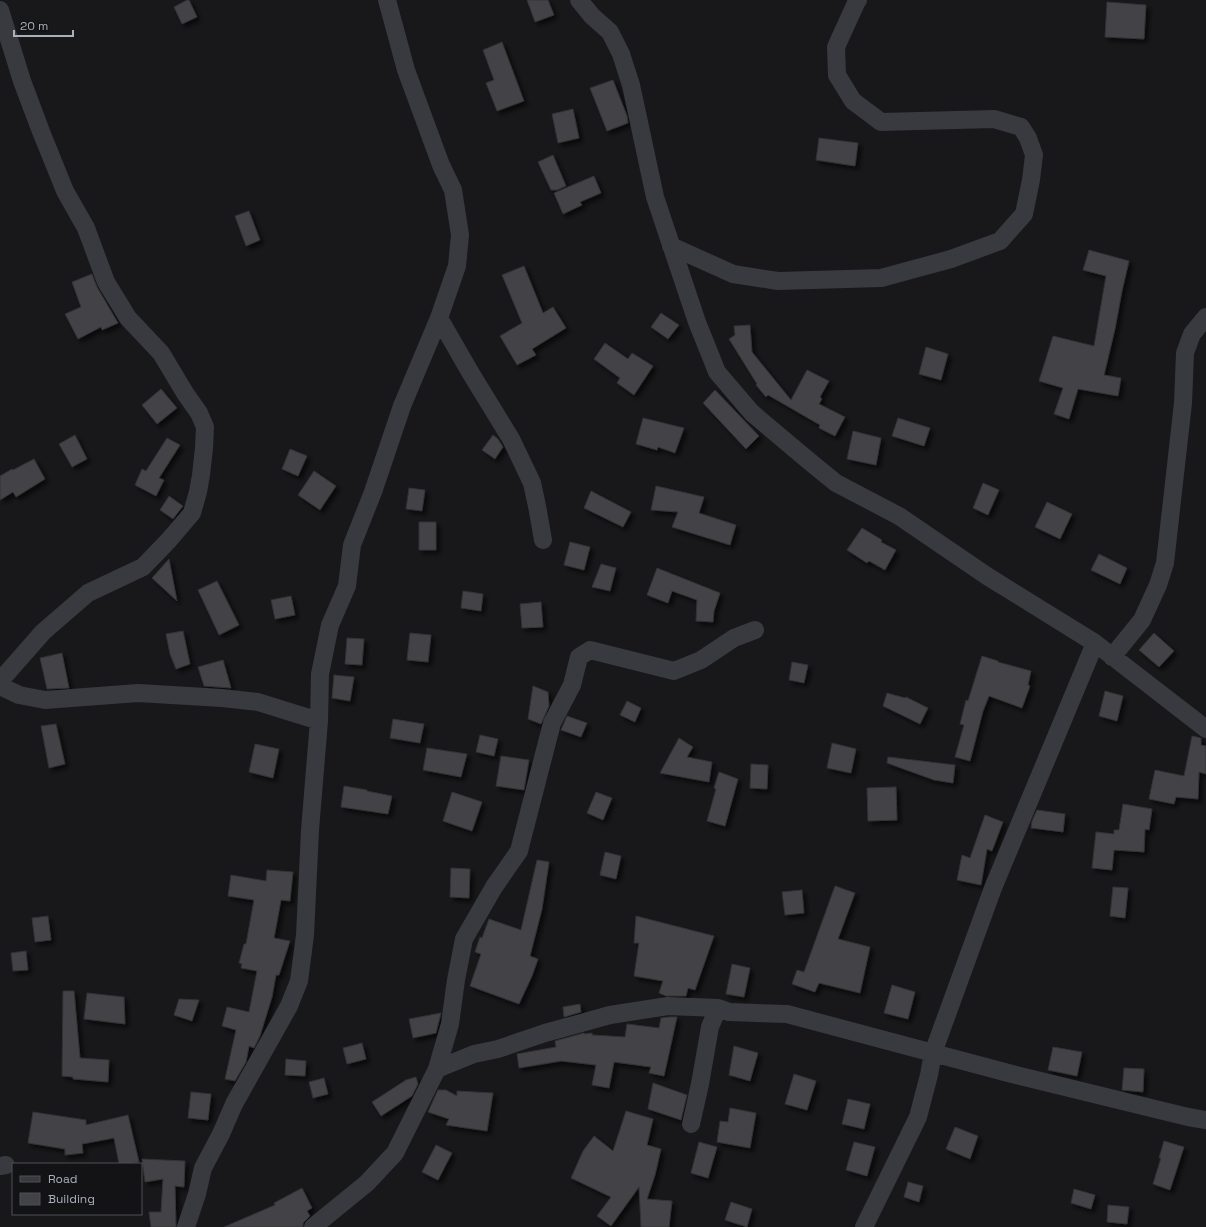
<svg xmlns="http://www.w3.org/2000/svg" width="1206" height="1227" font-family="'Space Grotesk',sans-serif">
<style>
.building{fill:#424347;stroke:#323236;filter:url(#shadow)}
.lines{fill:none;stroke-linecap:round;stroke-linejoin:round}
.street{stroke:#383a40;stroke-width:18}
</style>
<defs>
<filter id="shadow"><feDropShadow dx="3.5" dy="3.5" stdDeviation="2" flood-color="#0009"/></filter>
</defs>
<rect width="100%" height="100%" fill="#18181a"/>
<path class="building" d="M187 0H189L197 17 182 24 174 7Z
M527 0H548L554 15 535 22Z
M1107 2 1146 5 1144 39 1105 37Z
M502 42 524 101 497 111 486 83 494 80 483 50Z
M613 80 627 116 628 123 607 131 590 88Z
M573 109 579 138 558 143 552 114Z
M819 138 858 143 855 166 816 160Z
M553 155 566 186 557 190H551L538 162Z
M594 176 601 193 580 202 582 205 563 214 554 193Z
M249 211 260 240 246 246 235 216Z
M1089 250 1129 261 1122 291 1115 329 1104 375 1121 378 1118 396 1078 389 1069 419 1054 414 1063 388 1039 381 1053 336 1094 346 1106 276 1083 270Z
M524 266 543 313 553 307 566 328 532 349 536 355 517 365 500 336 522 323 502 275Z
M92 274 97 287 118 323 102 330 101 327 78 339 65 314 81 307 72 282Z
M661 313 679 325 668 339 651 327Z
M750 325 752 352 791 400 807 370 829 381 820 397 822 399 819 404 845 417 835 436 819 428 820 425 768 395 766 397 756 385 757 384 729 339 735 335 734 326Z
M605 343 628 359 632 353 653 366 634 395 617 383 620 378 594 359Z
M926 347 948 354 941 380 919 374Z
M161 389 177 408 157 424 142 405Z
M715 390 759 436 746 449 703 403Z
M643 418 684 428 675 453 658 447 657 450 636 444Z
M898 418 930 428 924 446 892 436Z
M853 431 881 438 876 465 847 459Z
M75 435 87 459 72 467 59 444Z
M493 435 498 439 503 447 495 459 482 450Z
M167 438 180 445 159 478 164 480 156 496 135 485 142 469 146 471Z
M290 449 307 456 298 476 282 469Z
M34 459 45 479 16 497 13 492 0 500V476L12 469 13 470Z
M314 471 336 486 320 510 298 495Z
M983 483 999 490 988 515 973 508Z
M656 486 704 497 699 513 736 525 730 545 672 527 678 512 651 510Z
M409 488 425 490 422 511 406 509Z
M591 491 631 512 623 527 584 508Z
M169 496 183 506 173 519 160 510Z
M1047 502 1072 514 1060 539 1035 527Z
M419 522H436V550H419Z
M862 528 882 540 881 542 896 550 885 570 869 561 867 563 847 550Z
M570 542 590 547 584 570 564 565Z
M1099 554 1127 568 1120 584 1091 570Z
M169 559 177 601 152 578Z
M601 564 616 568 610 591 592 587Z
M657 568 720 593 714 611 713 622 696 621 697 600 672 591 668 603 647 595Z
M217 581 239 625 219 635 198 590Z
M463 591 483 594 481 611 461 608Z
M291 596 295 615 275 619 271 600Z
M541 602 543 627 522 628 520 604Z
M183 631 190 664 176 669 170 654 166 634Z
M410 633 431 635 428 662 407 660Z
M1154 633 1174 651 1159 667 1139 650Z
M347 638 364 639 362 665 345 664Z
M62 653 69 688 47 689 40 658Z
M982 656 998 661V662L1031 671 1028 685 1030 686 1022 708 989 696 983 711 970 761 955 757 964 725 960 724 966 700 968 701Z
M223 660 231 688 204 686 198 667Z
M792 662 808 665 804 683 789 680Z
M334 675 354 677 350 701 332 698Z
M533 686 548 692 549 706 541 724 528 719Z
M1105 691 1123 696 1117 721 1099 716Z
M887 693 905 698 906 697 928 708 920 724 883 706Z
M627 701 641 708 635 722 620 715Z
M567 716 587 723 581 737 561 730Z
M393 719 424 724 420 743 390 738Z
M56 724 65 764 49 768 41 726Z
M480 735 498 739 494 756 476 752Z
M1192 736 1201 738V745L1206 746V774L1199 772 1198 799 1176 797 1174 804 1149 799 1155 770 1184 776Z
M679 738 693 747 687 757 712 762 709 782 660 773Z
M832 743 856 749 851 773 827 768Z
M255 744 279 749 273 778 249 772Z
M427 748 467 754 461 777 423 770Z
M501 756 529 760 524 790 496 786Z
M888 757 955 765 953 783 934 780 887 763Z
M751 764 768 765 767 789 750 788Z
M719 772 738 779 725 826 707 821 716 789 714 788Z
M344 786 367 790V791L392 796 388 814 341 807Z
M896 787 897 820 868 821 867 788Z
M452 792 482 802 472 831 443 821Z
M596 792 612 798 603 820 587 813Z
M1123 804 1152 809 1149 830 1145 829 1144 852 1114 850 1112 870 1092 868 1096 832 1114 834V830H1119Z
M1037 810 1065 814 1063 832 1031 828 1032 821Z
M985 815 1003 822 992 851 987 849 981 885 957 880 962 855 970 858Z
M605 852 621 856 616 879 600 875Z
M537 860 549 862 542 909 530 956 538 959 532 976 519 1004 470 986 481 954 475 952 480 937 482 938 489 919 521 930Z
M451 868 470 869 469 898 450 897Z
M267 870 293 872 290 901 281 900 274 938 290 941 279 975H276L272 997 260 1036 254 1048 249 1046 246 1062 235 1081 225 1079 236 1030 222 1026 227 1007 249 1012 257 971 241 968 242 964 239 963 244 944H246L254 900 228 896 231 875 266 881Z
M835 886 855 893 838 939 870 947 860 993 819 983 815 992 792 984 797 970 804 972Z
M1113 887 1128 888 1125 918 1110 916Z
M802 890 804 913 785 915 782 892Z
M48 916 51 940 35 942 32 918Z
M636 916 714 936 695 990 688 988 686 996H666L659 993 663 981 634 976 639 943H634Z
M26 951 28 970 13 971 11 953Z
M732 964 750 968 744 997 726 994Z
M892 985 915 992 908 1019 884 1013Z
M63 991H74L80 1058 109 1060 108 1082 73 1079V1077L62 1076Z
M87 993 124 997 125 1024 84 1019Z
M179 999 199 1000 192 1021 174 1015Z
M580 1004 581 1012 564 1017 563 1007Z
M441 1013 436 1033 413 1038 409 1019Z
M669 1017H677L664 1076 649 1073 651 1067 614 1062 609 1088 592 1085 596 1065 561 1061 519 1068 517 1054 556 1047 555 1041 584 1033 585 1034 592 1033V1035L625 1037 627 1024 659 1028 661 1018Z
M362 1043 366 1059 347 1064 343 1048Z
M734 1046 758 1053 750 1081 729 1075Z
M1053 1047 1082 1052 1077 1076 1048 1070Z
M286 1059 306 1061 305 1076 285 1075Z
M1124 1068 1144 1069 1143 1092 1122 1090Z
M794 1074 816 1081 807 1110 785 1104Z
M416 1077 418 1084 412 1096 381 1116 372 1102 406 1080Z
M324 1078 328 1094 313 1098 309 1082Z
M653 1083 687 1095 681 1120 648 1109Z
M438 1090H446L457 1096V1091L493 1093 487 1131 446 1125 449 1119 428 1112Z
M191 1092 211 1094 208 1120 188 1118Z
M848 1099 870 1104 864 1129 842 1124Z
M730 1108 756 1113 750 1148 717 1142 720 1121 728 1122Z
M626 1111 653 1119 647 1145 661 1149 655 1175 647 1199 672 1201 669 1227H641L639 1187 611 1226 597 1216 611 1197 571 1178 583 1151 594 1136 613 1151Z
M33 1112 86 1120V1125L128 1115 139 1162 127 1164H119L114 1138 82 1144 83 1153 65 1155V1149L28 1143Z
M955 1127 978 1136 970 1159 946 1149Z
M1164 1141 1184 1147 1170 1190 1153 1184 1161 1158H1159Z
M699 1142 717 1147 708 1178 691 1173Z
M854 1142 875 1147 867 1176 846 1170Z
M436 1145 452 1153 438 1180 422 1172Z
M142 1159 185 1161 184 1187 175 1186 176 1227H151L149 1212H161L163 1179 145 1182Z
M908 1182 923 1186 919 1202 904 1197Z
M302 1188 312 1208 307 1211 310 1216 303 1223V1227H224L275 1205 274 1203Z
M1074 1189 1095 1195 1091 1209 1071 1203Z
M731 1202 752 1209 747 1227 725 1220Z
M1108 1205 1129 1207 1127 1224 1107 1222Z"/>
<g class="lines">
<path class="street" d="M579 0 592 16 610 32 621 54 631 85 655 197 697 322 717 372 752 413 809 461 836 483 899 516 987 576 1095 643 1206 729
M0 10 22 81 40 129 65 191 86 228 106 282 128 318 161 353 185 393 199 413 205 427 204 448 201 475 198 492 192 513 169 540 143 567 88 593 43 632 0 681
M671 246 733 274 778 281 881 278 951 259 1000 241 1024 214 1031 180 1034 155 1028 138 1021 127 994 119 881 122 853 101 837 75 836 47 856 3 858 0
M439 318 470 372 511 439 532 483 537 506 543 540
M1112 657 1142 620 1158 585 1165 563 1183 403 1185 353 1192 334 1206 317
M0 686 19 695 45 700 138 693 222 698 258 702 319 721
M437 1069 474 1054 498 1049 545 1033 610 1015 668 1006 718 1008 729 1012 787 1014 1012 1074 1188 1117 1206 1120
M691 1124 700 1084 710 1027 718 1008
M0 1166 6 1165
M186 1227 197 1194 203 1168 221 1134 234 1104 289 1006 299 981 305 935 310 830 319 721 320 674 330 625 347 586 352 545 373 492 402 406 439 318 457 266 460 235 453 190 441 165 406 70 387 0
M313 1227 367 1183 395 1153 437 1069 450 1024 456 980 464 939 494 887 519 851 552 723 572 685 579 657 590 650 674 671 701 660 734 638 755 630
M864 1227 918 1117 929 1075 933 1053 993 888 1095 643"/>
</g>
<rect x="12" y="1163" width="130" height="52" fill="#131315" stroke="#4f5157"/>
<rect x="20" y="1176" width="20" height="6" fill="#383a40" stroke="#4f5157"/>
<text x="48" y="1183" font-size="12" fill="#a9afbb">Road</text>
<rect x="20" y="1193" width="20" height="12" fill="#424347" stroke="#4f5157"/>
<text x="48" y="1203" font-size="12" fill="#a9afbb">Building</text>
<path d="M14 30v6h59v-6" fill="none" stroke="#a9afbb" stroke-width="2"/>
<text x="20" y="30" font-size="12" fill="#a9afbb" stroke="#131315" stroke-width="3" paint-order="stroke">20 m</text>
</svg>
